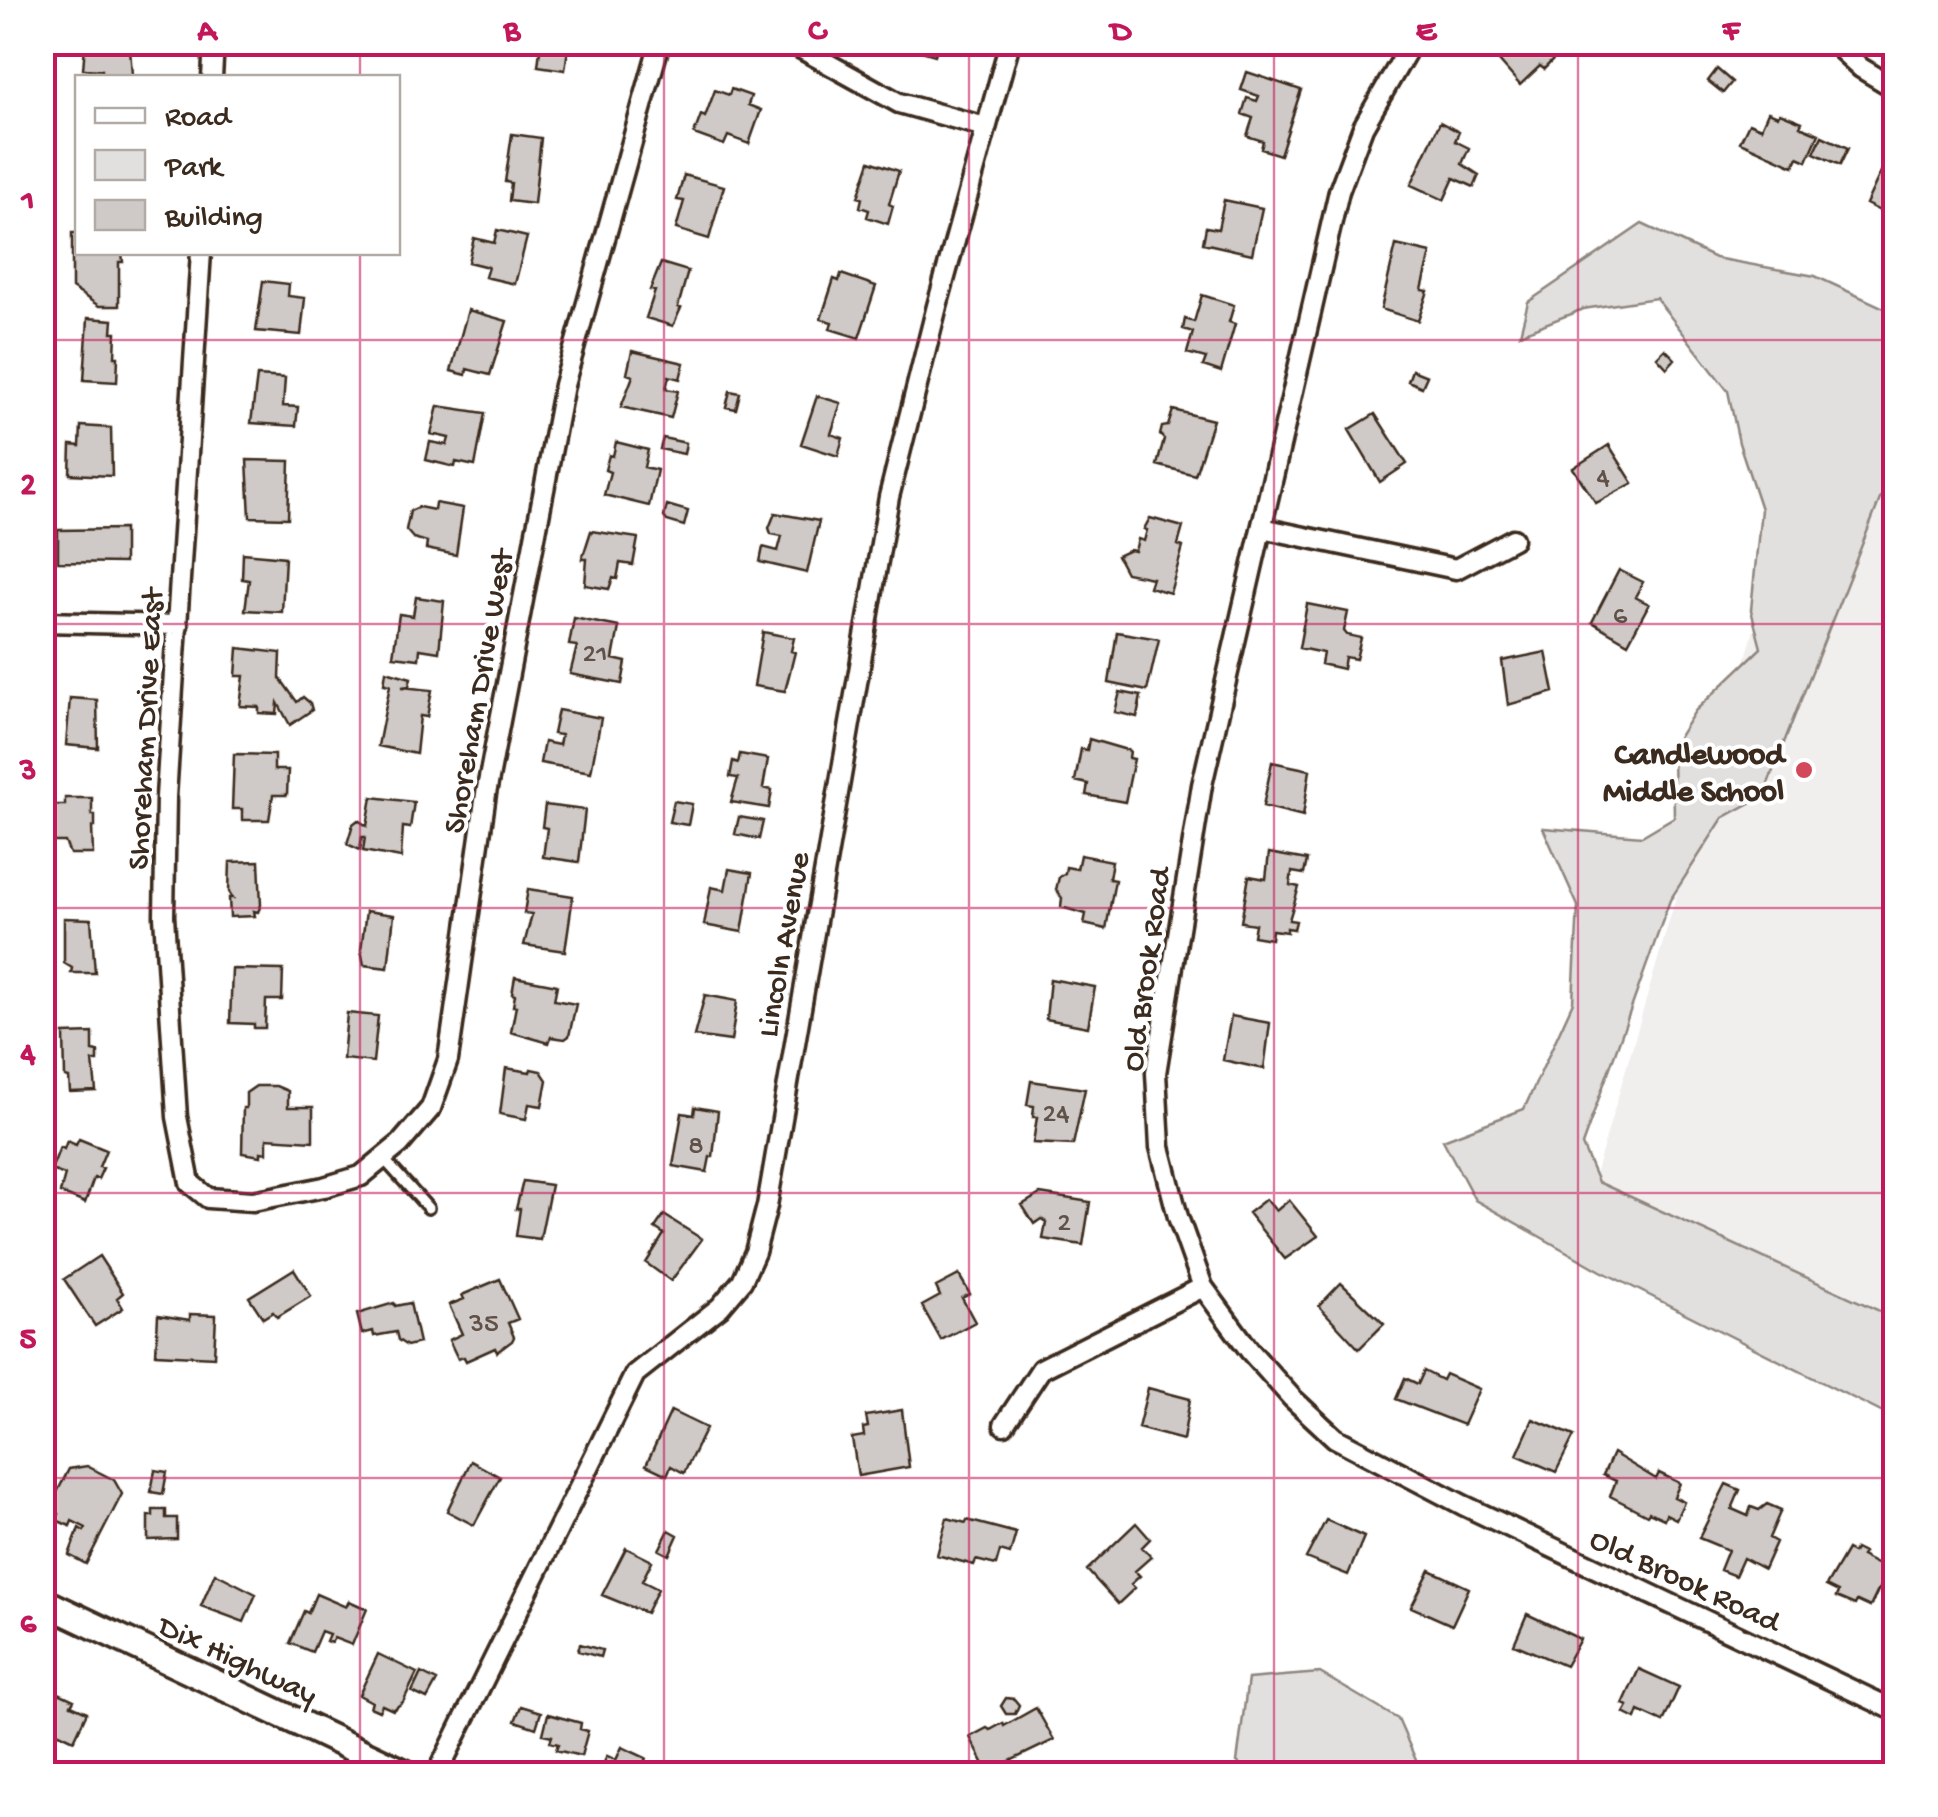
<svg xmlns="http://www.w3.org/2000/svg" width="1938" height="1817" font-family="'Gochi Hand',sans-serif">
<style>
.built{fill:#f1efee}
.green{fill:#e2e0de;stroke:#8e857e;stroke-width:2.5}
.building{fill:#cfcac7;stroke:#3b2a1e;stroke-width:2.5}
.lines{fill:none;stroke-linecap:round;stroke-linejoin:round}
.lane-casing{stroke:#3b2a1e;stroke-width:16}
.street-casing{stroke:#3b2a1e;stroke-width:25}
.secondary-casing{stroke:#3b2a1e;stroke-width:32}
.lane{stroke:#fff;stroke-width:9}
.street{stroke:#fff;stroke-width:18}
.secondary{stroke:#fff;stroke-width:25}
.grid{fill:none;stroke:#c2185b;stroke-width:2.5;stroke-opacity:0.55}
.poi-dot{fill:#d1495b;stroke:#fff;stroke-width:4}
.labels{text-anchor:middle;stroke-width:8;stroke-linejoin:round;paint-order:stroke}
.number-label{font-size:28px;fill:#605248}
.street-label{font-size:32px;fill:#3b2a1e;stroke:#fff}
.poi-label{font-size:32px;font-weight:bold;fill:#3b2a1e;stroke:#fff;text-anchor:end}
.neatline{fill:none;stroke:#c2185b;stroke-width:4}
.grid-label{font-size:32px;text-anchor:middle;font-weight:bold;fill:#c2185b}
</style>
<rect width="100%" height="100%" fill="#fff"/>
<filter id="ink" filterUnits="userSpaceOnUse"><feTurbulence type="fractalNoise" baseFrequency=".01" numOctaves="2"/><feDisplacementMap in="SourceGraphic" scale="20" xChannelSelector="R" yChannelSelector="G"/><feConvolveMatrix kernelMatrix="1 2 1 2 8 2 1 2 1" color-interpolation-filters="sRGB"/></filter>
<g filter="url(#ink)">
<path class="built" d="M1845 318 1895 341V1339L1588 1199Z"/>
<path class="green" d="M1642 224 1715 258 1815 276 1895 313V461L1763 796 1723 818 1670 900 1582 1145 1598 1182 1895 1318V1419L1601 1271 1475 1200 1443 1140 1524 1109 1573 1002 1578 906 1543 828 1642 836 1674 817 1673 746 1695 711 1761 648 1751 610 1761 509 1739 443 1728 391 1656 298 1583 309 1520 334 1528 302Z
M1320 1673 1398 1719 1422 1774H1252L1237 1762 1248 1679Z"/>
<path class="building" d="M541 42H569L565 70 538 66Z
M916 42H939L935 55 914 49Z
M1502 42H1544L1557 56 1544 69 1540 66 1520 85 1492 53Z
M85 45 130 48 132 75 101 78 102 70 83 69Z
M1717 69 1732 82 1723 93 1708 81Z
M1247 72 1301 90 1280 155 1261 149 1263 141 1247 136 1253 118 1242 114 1247 98 1257 101 1259 96 1241 90Z
M731 89 751 96 748 105 761 110 749 144 728 136 724 145 694 134 701 115 705 117 715 90 729 95Z
M1768 112 1778 116 1780 113 1802 122 1800 126 1819 134 1807 161 1798 157 1794 166 1740 142 1749 123 1761 128Z
M1440 122 1459 132 1455 141 1469 148 1462 164 1479 175 1474 187 1454 178 1444 200 1411 185Z
M512 134 541 138 534 204 509 201 511 183 505 182Z
M1822 136 1848 148 1840 165 1814 153Z
M870 161 899 171 889 204 893 206 888 224 867 217 869 210 860 207 862 198 858 197Z
M1884 165 1896 170 1894 218 1866 204Z
M684 175 724 186 709 239 676 229 684 201 677 200Z
M1224 200 1262 208 1252 254 1203 243 1206 227 1218 229Z
M497 230 527 237 515 284 485 277 488 267 468 262 474 238 494 243Z
M72 233H78V252H122L123 262H119V306H99L72 288Z
M1396 245 1431 253 1422 290 1428 291 1418 321 1381 309Z
M661 263 688 271 678 307 681 308 673 326 646 318 655 291 650 290Z
M841 274 876 286 859 338 830 329 832 322 821 319 834 279 839 281Z
M263 281 289 284 288 296 305 298 301 335 256 331Z
M1202 295 1234 305 1229 322 1235 324 1221 372 1203 366 1206 358 1187 353 1193 332 1183 329 1185 319 1194 322Z
M468 310 507 321 490 375 467 369 466 375 451 371Z
M88 318 113 320 112 332H116L115 357H118L117 382 84 380Z
M1665 349 1675 359 1667 368 1657 357Z
M632 351 684 363 680 379 669 376 666 389 678 391 671 418 621 407 633 376 627 374Z
M1412 370 1427 376 1422 387 1408 381Z
M257 376 285 378 283 406 298 407 296 426 251 423Z
M730 391 740 393 736 409 726 407Z
M817 396 841 403 831 434 843 438 838 456 801 444Z
M438 406 485 413 475 466 456 462 455 467 426 460 430 442 447 445 449 438 431 434Z
M1173 410 1213 420 1195 475 1157 465 1164 439 1160 435 1162 427 1168 426Z
M1375 414 1407 464 1380 482 1349 430Z
M81 426 111 428 112 476 70 474 71 445 80 446Z
M663 438 686 443 684 454 660 449Z
M616 442 648 450 644 467 657 470 649 506 604 495 610 472 605 470 609 455 613 456Z
M1609 445 1633 483 1596 503 1573 468Z
M247 460 290 461 288 518 250 517Z
M435 503 463 508 456 555 426 549 427 542 413 538 406 530 410 511 419 507 434 510Z
M667 505 688 511 684 526 667 521 664 517Z
M775 513 819 521 807 573 760 562 763 547 778 551 782 536 771 534 769 528Z
M1150 518 1183 527 1178 545 1183 547 1170 593 1149 587 1152 578 1126 573 1117 556 1130 550 1135 551 1138 539 1144 541 1147 530 1144 529Z
M124 529V563L58 562V530Z
M591 531 638 538 633 565 620 563 617 579 613 578 609 589 585 585 587 559H582Z
M243 553 285 557 282 612 245 610 249 580 242 579Z
M1619 570 1643 582 1635 597 1649 604 1628 643 1592 622Z
M416 597 444 601 439 652 420 649 419 659 393 656 399 614 413 616Z
M1307 604 1348 612 1344 631 1347 635 1361 638 1356 659 1345 657 1343 669 1321 664 1323 653 1299 648Z
M574 618 619 627 613 659 626 662 622 684 570 674 577 646 569 645Z
M763 632 794 638 791 651 795 652 785 691 754 686Z
M1117 632 1159 639 1147 691 1109 683Z
M238 648 281 653 280 678 297 702 303 697 310 703 312 710 290 725 278 703 277 714 259 713V707L240 706 244 676H236Z
M1546 652 1554 692 1508 705 1502 661Z
M386 671 411 678 409 686 402 687 432 690 427 717 420 716 416 754 378 746 390 685 384 684Z
M1120 692 1141 696 1137 717 1115 712Z
M70 698 97 700 98 748 66 745Z
M558 710 601 718 591 772 540 763 544 742 559 745 561 735 553 734Z
M1089 739 1130 751 1129 758 1134 759 1125 802 1086 795 1088 784 1075 781 1081 749 1087 750Z
M234 754 274 755V770H288L287 795H273L269 820H242V809H232Z
M740 754 768 759 763 788 772 790 769 808 731 802 738 778 730 777 733 761 738 763Z
M1272 762 1310 770 1303 816 1263 806Z
M372 797 414 802 410 828 403 827 401 858 363 851 365 837H362L360 850 347 844 353 824 358 820 367 826Z
M65 798H92V815H95V827H92L93 854H70L65 842H47V805H65Z
M674 801 692 804 688 825 669 822Z
M545 805 585 810 579 862 543 857 547 828 542 827Z
M739 817 763 821 759 839 735 834Z
M1269 853 1307 860 1304 874 1292 872 1290 885 1299 887 1289 920 1296 921 1294 929 1287 928V932L1272 930 1271 939 1253 936 1255 924 1241 922 1249 876 1266 879Z
M1080 855 1112 861 1109 879 1115 880 1106 929 1084 924 1086 914 1061 907 1062 898 1056 890 1059 877 1065 873 1066 867 1077 869Z
M259 861 261 905 258 912 254 911 255 916 230 917 229 898H233L229 892 230 862Z
M729 869 752 873 742 932 704 925 711 887 725 890Z
M528 889 573 896 565 951 524 945 532 914 524 913Z
M366 911 394 915 388 968 364 965 361 950Z
M64 918 91 919 95 973H71L72 968 64 963Z
M232 969 283 970 282 1000H266L265 1028H254V1024L230 1023Z
M515 977 557 985 554 1000 576 1004 569 1036 565 1039 551 1037 549 1043 511 1032 516 1006H513L515 995 512 994Z
M1050 979 1095 987 1088 1027 1046 1019Z
M705 995 737 1001 731 1041 694 1036Z
M347 1013 378 1016 373 1062 343 1059Z
M1231 1016 1270 1023 1264 1069 1223 1060Z
M93 1033V1051L98 1052V1061H93L96 1091 70 1092 69 1078 65 1077 64 1034Z
M506 1068 530 1072 531 1069 541 1071 547 1080 542 1106 529 1104 526 1119 500 1114Z
M1031 1081 1085 1089 1073 1145 1033 1143 1037 1117H1033L1034 1106 1027 1105Z
M256 1086H276L288 1091V1107H313V1141L267 1138V1153L261 1152V1156L242 1153 243 1108H246V1093Z
M695 1107 718 1111 713 1157H710L707 1172 673 1166 682 1113 694 1115Z
M79 1139 106 1150 99 1167 103 1168 98 1179 94 1178 85 1203 60 1193 65 1175 51 1170 60 1147 64 1149 67 1141 76 1145Z
M523 1181 551 1185 540 1239 516 1236 520 1209H516Z
M1040 1194 1090 1202 1083 1245 1043 1239 1046 1222 1041 1219 1034 1224 1022 1205Z
M1266 1199 1276 1211 1289 1200 1318 1236 1285 1259 1248 1213Z
M664 1215 702 1239 671 1281 646 1263 664 1234 655 1228Z
M99 1256 123 1293 117 1298 123 1308 95 1326 64 1279Z
M294 1269 311 1296 277 1317 273 1312 263 1318 249 1297Z
M959 1275 970 1294 962 1298 975 1322 941 1340 922 1306 940 1296 936 1287Z
M500 1279 518 1319 508 1323 514 1337 512 1341 497 1352 495 1348 466 1361 464 1357 458 1359 449 1340 462 1334 449 1305 464 1299 462 1295Z
M1341 1283 1384 1324 1359 1349 1319 1306Z
M394 1303 395 1306 410 1303 419 1343 407 1346 398 1340 396 1332 374 1336 373 1331 362 1334 357 1314Z
M190 1314 216 1315 214 1357 156 1354 158 1315 190 1320Z
M1424 1371 1442 1380 1445 1374 1479 1389 1463 1425 1396 1399 1405 1378 1418 1384Z
M1148 1388 1190 1399 1183 1440 1138 1428Z
M902 1410 909 1467 858 1476 852 1438 864 1436 863 1428 868 1427 866 1416Z
M671 1411 706 1428 684 1473 671 1466 667 1475 646 1465Z
M1533 1419 1574 1436 1556 1472 1517 1455Z
M1613 1453 1656 1479 1659 1473 1680 1483 1674 1497 1684 1502 1676 1519 1666 1514 1664 1519 1649 1512 1647 1515 1610 1496 1616 1481 1603 1475Z
M471 1461 500 1477 474 1525 447 1511Z
M87 1466 114 1480 122 1494 86 1564 69 1555 79 1528 84 1531 86 1528 72 1521 70 1526 56 1520 59 1514 49 1508 69 1469Z
M155 1470 167 1472 163 1494 151 1492Z
M1726 1484 1740 1490 1732 1509 1748 1516 1751 1507 1759 1510 1767 1504 1781 1510 1769 1538 1776 1542 1764 1569 1743 1558 1735 1576 1720 1570 1728 1550 1699 1538Z
M153 1510H166V1518H177V1539L148 1540V1516H153Z
M947 1518 966 1523 967 1520 1016 1533 1010 1554 1000 1551 996 1565 976 1560 974 1565 937 1555Z
M1326 1520 1364 1537 1348 1575 1306 1558Z
M1136 1523 1150 1539 1142 1547 1151 1557 1135 1571 1140 1576 1131 1584 1135 1588 1118 1604 1087 1570Z
M669 1530 678 1535 669 1555 659 1550Z
M626 1548 652 1561 642 1581 658 1589 646 1613 602 1595Z
M1855 1549 1863 1553 1861 1556 1888 1570 1870 1607 1857 1601 1855 1605 1836 1597 1838 1592 1826 1586 1847 1550 1853 1553Z
M1430 1570 1469 1588 1452 1625 1411 1607Z
M215 1573 256 1594 244 1622 201 1606Z
M316 1594 346 1607 349 1601 367 1609 352 1645 334 1638 331 1643 326 1641 329 1634 321 1631 312 1652 290 1643 304 1611 308 1613Z
M1527 1614 1580 1639 1565 1666 1514 1644Z
M580 1644 602 1650 600 1657 578 1651Z
M378 1654 417 1673 403 1702 393 1710 382 1705 379 1711 370 1707 372 1702 359 1695Z
M1639 1669 1679 1687 1663 1722 1639 1711 1636 1719 1624 1713 1628 1706 1623 1704Z
M421 1673 437 1681 427 1699 412 1692Z
M50 1689 74 1700 71 1705 87 1712 74 1740 42 1725V1704Z
M1006 1698 1014 1699 1019 1705 1015 1714H1006L1001 1706Z
M521 1706 541 1712 536 1728 515 1721Z
M1036 1708 1054 1740 1008 1762 1011 1767 997 1774H989L970 1737 987 1728 990 1730 1003 1723 1004 1726Z
M548 1714 581 1723 580 1729 588 1731 581 1756 556 1750 558 1744 550 1742 552 1736 543 1734Z
M622 1747 646 1758 639 1774H599L607 1756 616 1760Z
M1814 1766 1817 1774H1778L1792 1770 1793 1773Z"/>
<g class="lines">
<g class="lane-casing">
<path id="lane" d="M383 1158 428 1208"/>
</g>
<g class="street-casing">
<path id="street" d="M789 42 899 103 985 127
M1412 42 1363 127 1339 191 1202 785 1156 1073 1160 1147 1178 1217 1203 1287 1250 1351 1292 1398 1335 1438 1463 1505 1896 1711
M1833 42 1861 68 1896 89
M212 78 214 42
M201 252 166 797 164 916 177 1117 190 1183 208 1198 253 1201 324 1187 361 1176 400 1144 431 1108 448 1060 486 794 564 385 660 42
M1262 528 1456 569 1513 539
M42 622 178 625
M1004 1425 1041 1369 1203 1287
M437 1774 635 1374 720 1307 742 1281 755 1252 767 1206 889 497 937 306 1010 42"/>
</g>
<g class="secondary-casing">
<path id="secondary" d="M42 1601 407 1774"/>
</g>
<use href="#lane" class="lane"/>
<use href="#street" class="street"/>
<use href="#secondary" class="secondary"/>
</g>
</g>
<path class="grid" d="M360 42V78M664 42V1774M969 42V1774M1274 42V1774M1578 42V1774M360 252V1774M42 340H1896M42 624H1896M42 908H1896M42 1193H1896M42 1478H1896"/>
<circle class="poi-dot" cx="1804" cy="770" r="10"/>
<g class="labels">
<g class="number-label">
<text x="1603" y="485">4</text>
<text x="1620" y="623">6</text>
<text x="595" y="661">21</text>
<text x="1056" y="1121">24</text>
<text x="696" y="1153">8</text>
<text x="1064" y="1230">2</text>
<text x="484" y="1331">35</text>
</g>
<g class="street-label">
<text transform="translate(476 691) rotate(-80)" y="11">Shoreham Drive West</text>
<text transform="translate(143 729) rotate(-87)" y="11">Shoreham Drive East</text>
<text transform="translate(781 944) rotate(-80)" y="11">Lincoln Avenue</text>
<text transform="translate(1144 969) rotate(-82)" y="11">Old Brook Road</text>
<text transform="translate(1686 1578) rotate(25)" y="11">Old Brook Road</text>
<text transform="translate(239 1658) rotate(25)" y="11">Dix Highway</text>
</g>
<g class="poi-label">
<text x="1784" y="763">Candlewood<tspan x="1784" dy="37">Middle School</tspan></text>
</g>
</g>
<rect width="1938" height="1817" fill="none" stroke="#fff" stroke-width="110"/>
<rect x="75" y="75" width="325" height="180" fill="#ffffff" stroke="#b1aaa5" stroke-width="2.5"/>
<rect x="95" y="108" width="50" height="15" fill="#ffffff" stroke="#b1aaa5" stroke-width="2.5"/>
<text x="165" y="125" font-size="30" fill="#3b2a1e">Road</text>
<rect x="95" y="150" width="50" height="30" fill="#e2e0de" stroke="#b1aaa5" stroke-width="2.5"/>
<text x="165" y="175" font-size="30" fill="#3b2a1e">Park</text>
<rect x="95" y="200" width="50" height="30" fill="#cfcac7" stroke="#b1aaa5" stroke-width="2.5"/>
<text x="165" y="225" font-size="30" fill="#3b2a1e">Building</text>
<rect x="55" y="55" width="1828" height="1707" class="neatline"/>
<g class="grid-label">
<text x="207" y="39">A</text>
<text x="512" y="39">B</text>
<text x="817" y="39">C</text>
<text x="1121" y="39">D</text>
<text x="1426" y="39">E</text>
<text x="1731" y="39">F</text>
<text x="28" y="209">1</text>
<text x="28" y="493">2</text>
<text x="28" y="778">3</text>
<text x="28" y="1062">4</text>
<text x="28" y="1347">5</text>
<text x="28" y="1631">6</text>
</g>
</svg>
